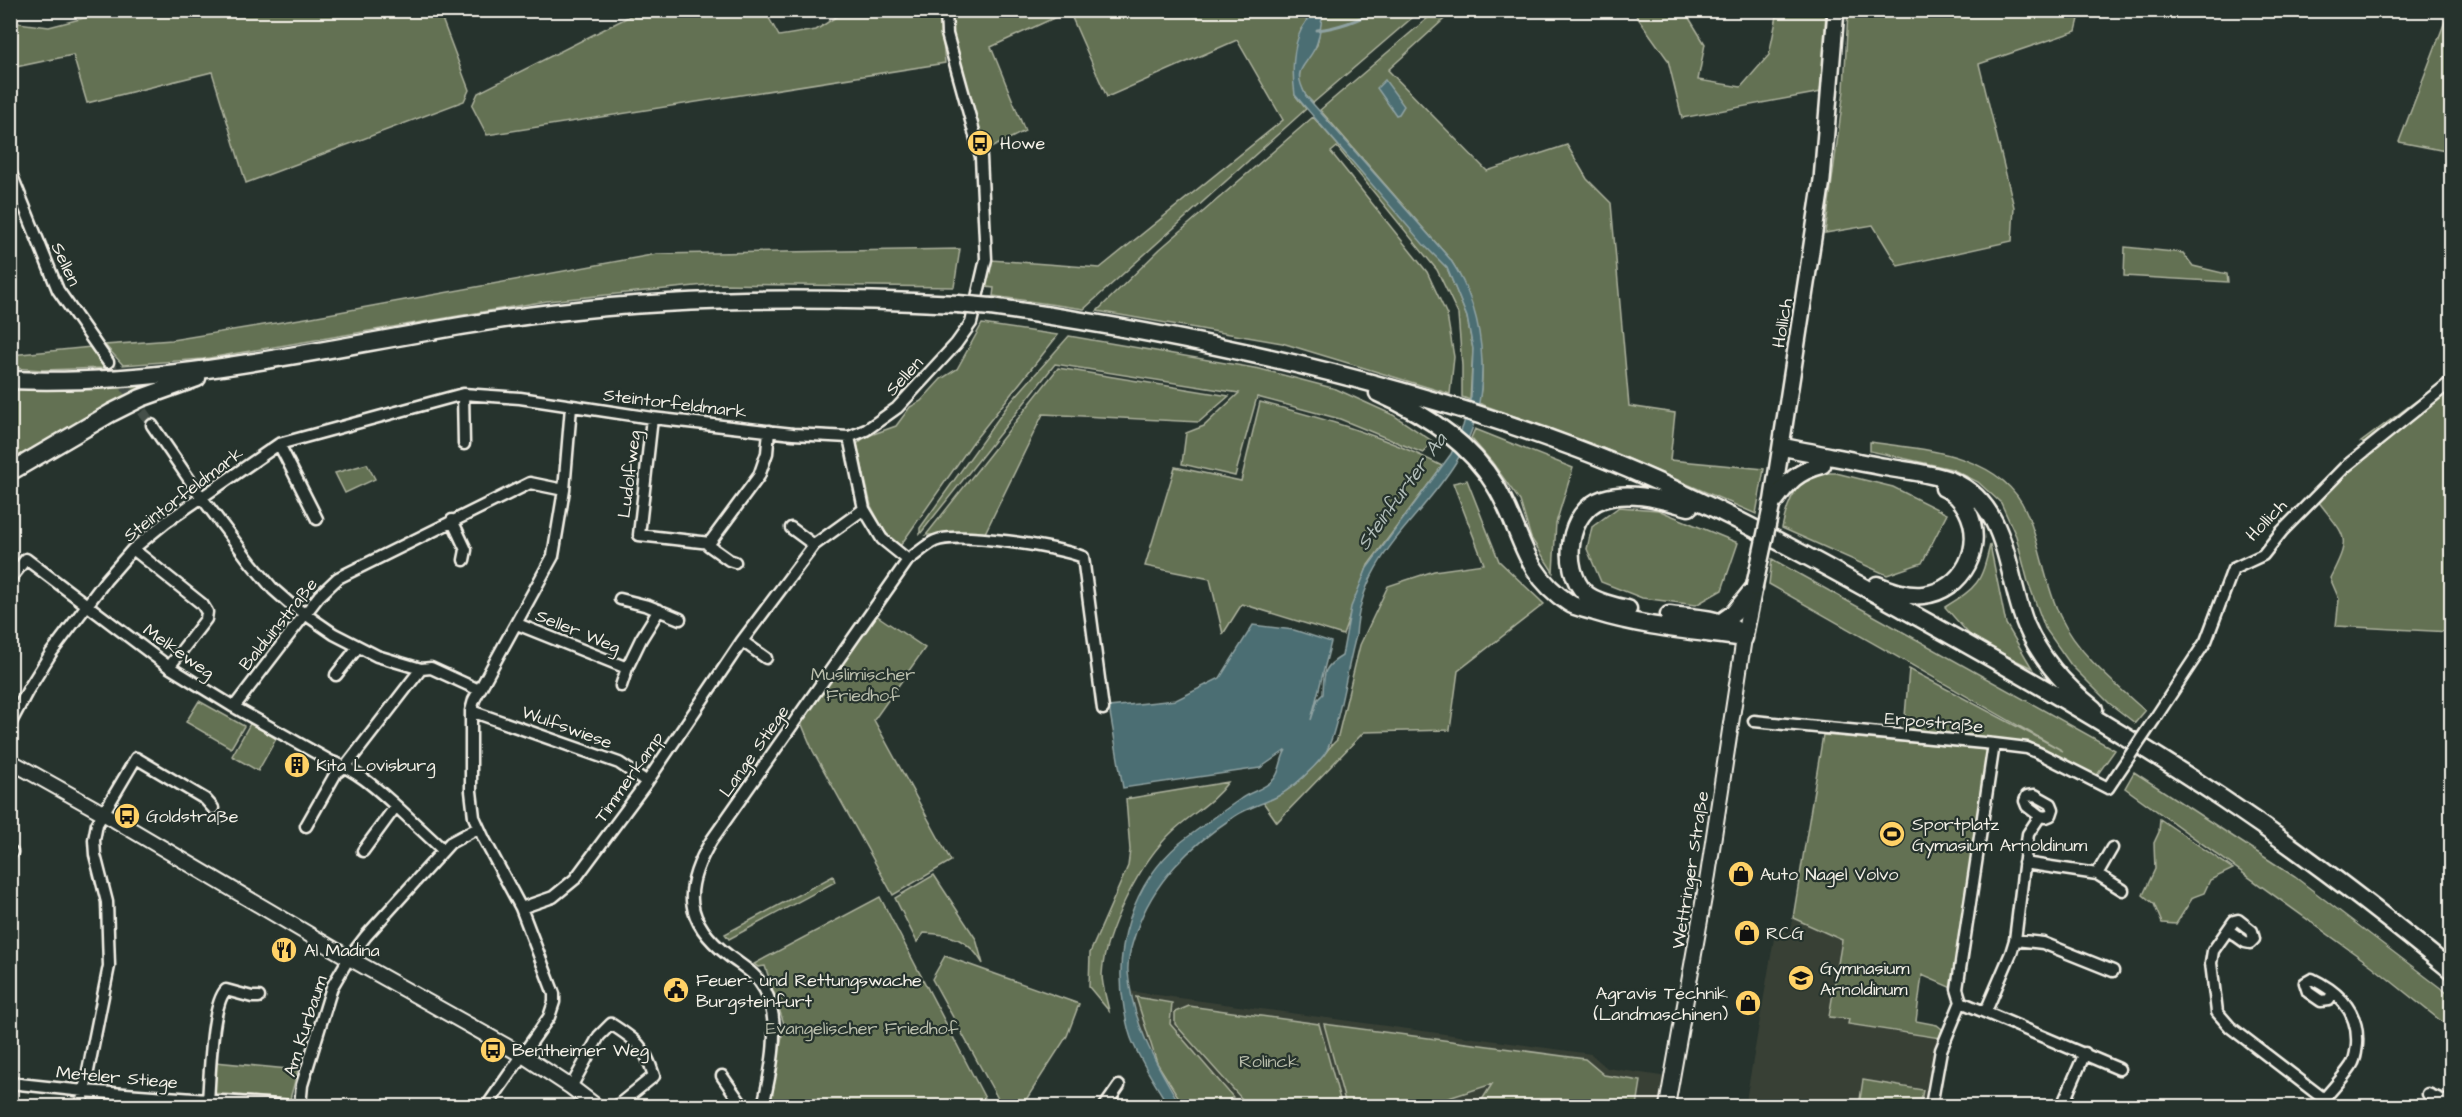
<svg xmlns="http://www.w3.org/2000/svg" width="2462" height="1117" font-family="'Architects Daughter',sans-serif">
<style>
.built{fill:#384036}
.green{fill:#637152;stroke:#acb19d;stroke-width:1.5}
.water{fill:#4c6e73;stroke:#8fa2a2;stroke-width:1.5}
.lines{fill:none;stroke-linecap:round;stroke-linejoin:round}
.stream{stroke:#8fa2a2;stroke-width:3}
.minor-tunnel{stroke:#455049;stroke-width:10;stroke-dasharray:10 5;stroke-linecap:butt}
.minor-casing{stroke:#f4f1e8;stroke-width:15}
.secondary-casing{stroke:#f4f1e8;stroke-width:18}
.primary-casing{stroke:#f4f1e8;stroke-width:20}
.trunk-casing{stroke:#f4f1e8;stroke-width:21}
.minor{stroke:#26332d;stroke-width:10}
.secondary{stroke:#26332d;stroke-width:14}
.primary{stroke:#26332d;stroke-width:15}
.trunk{stroke:#26332d;stroke-width:16}
.minor-bridge-casing{stroke:#f4f1e8;stroke-width:15;stroke-linecap:butt}
.primary-bridge-casing{stroke:#f4f1e8;stroke-width:20;stroke-linecap:butt}
.trunk-bridge-casing{stroke:#f4f1e8;stroke-width:21;stroke-linecap:butt}
.minor-bridge{stroke:#26332d;stroke-width:10}
.primary-bridge{stroke:#26332d;stroke-width:15}
.trunk-bridge{stroke:#26332d;stroke-width:16}
.labels{text-anchor:middle;stroke-width:4.5;stroke-linejoin:round;paint-order:stroke}
.poi-label{font-size:18px;fill:#f4f1e8;stroke:#26332d;text-anchor:start}
.street-label{font-size:18px;fill:#f4f1e8;stroke:#26332d}
.park-label{font-size:18px;fill:#babeac;stroke:#26332d}
.water-label{font-size:20px;font-style:italic;fill:#b1bdb9;stroke:#26332d}
</style>
<rect width="100%" height="100%" fill="#26332d"/>
<filter id="ink" filterUnits="userSpaceOnUse"><feTurbulence type="fractalNoise" baseFrequency=".0167" numOctaves="2"/><feDisplacementMap in="SourceGraphic" scale="12" xChannelSelector="R" yChannelSelector="G"/><feConvolveMatrix kernelMatrix="1 2 1 2 8 2 1 2 1" color-interpolation-filters="sRGB"/></filter>
<g filter="url(#ink)">
<path class="built" d="M1793 918 1842 940 1849 1024 1940 1038 1934 1054 1925 1106H1745L1776 927 1789 933Z
M1128 991 1591 1054 1607 1068 1668 1077 1662 1106H1178L1151 1065Z"/>
<path class="green" d="M642 10 765 11 779 36 816 30 845 11H940L945 63 487 135 472 106 478 93Z
M111 11H439L469 90 464 101 246 183 212 72 87 103 73 55 11 68V22L49 27Z
M951 11H1311L1309 18 1301 29 1295 95 1306 109 1084 309 993 296 994 288 986 287 991 260 1100 268 1283 120 1237 40 1107 97 1069 11 991 47 1025 131 985 151 951 34Z
M1323 11H1420L1313 103 1306 96 1299 82 1300 70 1317 45Z
M1436 11H1453L1388 70 1487 171 1567 145 1587 179 1611 203 1629 406 1675 413 1670 460 1764 469 1756 514 1618 454 1478 403C1490 364 1472 292 1450 259L1320 110Z
M1633 11H1691L1686 13 1705 44 1698 80 1741 87 1769 55 1778 11H1826L1821 92 1682 118 1668 60Z
M1848 11H2081L2076 31 1979 64 2014 207 2012 241 1898 266 1873 225 1825 233 1844 90Z
M2449 11H2452L2451 152 2399 142Z
M1313 117 1447 268 1467 317 1473 349 1470 400 1462 397V366L1458 314 1437 270 1337 147 1331 152 1427 272 1447 315 1454 357 1450 394 1282 343 1097 311 1160 249Z
M2125 247 2183 253 2193 266 2227 274 2228 282 2124 276Z
M960 249 954 287 715 284 547 301 203 359 123 365 105 345 172 340 312 317 657 254Z
M982 324 1058 335 973 442 900 546 885 532 871 506 857 444 865 437 896 426 910 407 921 401 941 379 957 369Z
M1069 336 1260 369 1336 389 1393 415 1432 441 1423 453 1340 419 1257 397 1235 476 1182 464 1186 433 1204 426 1239 393 1055 364 920 534V528L1008 405Z
M91 347 105 368 43 370 11 368V355Z
M1058 368 1229 396 1199 422 1043 414 984 535H926Z
M2451 375V632L2336 626 2339 599 2330 578C2352 535 2346 538 2318 501L2347 472 2381 445 2361 442Z
M175 380 11 468 10 390Z
M1260 402C1322 418 1385 436 1442 466L1368 565 1343 635 1242 604 1223 634 1210 579 1145 566 1175 467 1241 481Z
M1475 429 1573 468 1556 523 1553 572 1531 538 1520 501 1492 462 1471 438Z
M1870 442C1923 449 2001 454 2026 511 2041 545 2044 582 2060 616 2078 654 2114 683 2145 711L2135 723 2109 703 2071 665 2045 628 2028 582 2016 536 2001 503 1978 482 1952 469 1870 451Z
M367 464 375 479 345 493 335 473Z
M1836 473 1893 487 1947 514 1922 563 1887 575 1782 528C1786 509 1793 485 1812 475 1818 472 1829 473 1836 473Z
M1467 480 1499 561 1544 604 1458 671 1450 730 1364 732 1277 822 1263 802C1284 793 1302 779 1318 762 1325 754 1329 747 1337 740L1360 645 1388 586 1434 571 1484 564 1453 483Z
M1619 507 1658 510 1738 543 1722 590 1696 605 1642 598 1601 582 1587 549 1592 527Z
M1990 545 2006 624 2032 668 1975 641 1945 607C1978 587 1981 583 1990 545Z
M1772 559 2115 750 2095 778 2033 745 1904 728 1909 669 2063 751 1769 584Z
M876 615 925 648 874 720 951 861 893 895 813 751 800 720Z
M199 701 244 726 231 748 186 722Z
M251 722 276 739 258 771 232 756Z
M1823 735 1991 750 1954 989 1922 975 1916 1021 1937 1025 1942 1029 1940 1038 1848 1024 1849 1019 1829 1017 1842 940 1793 918Z
M2134 772 2295 877 2451 996V1029L2372 966 2125 788Z
M1228 782C1213 803 1191 814 1173 831 1141 861 1104 931 1102 975 1102 986 1107 1000 1109 1011L1089 987 1090 953 1128 866 1130 850 1126 799Z
M2160 819 2233 869 2210 880 2204 893 2193 897 2176 924 2162 923 2154 904 2143 895 2155 869 2154 843 2159 832Z
M934 875 976 939 983 964C969 939 951 934 924 933L917 942 895 898Z
M833 876 835 882 729 939 725 934Z
M880 897 989 1106H770L784 1024 765 966 758 967 754 964Z
M945 956 1079 1004 1067 1036 1022 1106H1002L932 979Z
M1136 997 1172 1003 1170 1024 1233 1097 1220 1106H1184L1157 1063Z
M1189 1006 1319 1024 1341 1103 1329 1106H1231L1242 1099 1175 1024V1012Z
M1324 1024 1585 1059 1604 1075 1641 1081 1637 1106H1478L1492 1084 1424 1106H1340L1346 1105Z
M215 1062 298 1070 290 1099 212 1093Z
M1863 1080 1923 1090 1920 1106H1859Z"/>
<path class="water" d="M1311 11H1323C1321 23 1320 38 1315 48 1303 71 1292 68 1306 96L1450 259C1489 317 1494 402 1456 462 1418 523 1360 557 1356 636 1348 662 1337 738 1324 755 1313 769 1295 786 1280 795 1266 803 1249 807 1235 816 1191 845 1153 881 1136 932 1132 944 1127 959 1128 972 1133 1025 1155 1062 1181 1106H1169C1156 1086 1143 1065 1133 1043 1128 1033 1126 1019 1124 1008 1113 947 1132 884 1180 843 1199 828 1219 814 1239 800 1250 791 1264 790 1274 779 1281 771 1280 759 1286 750L1260 768 1123 788 1109 707 1176 700 1220 678 1253 625 1294 630 1331 642 1311 720 1318 699 1323 694C1324 673 1322 668 1342 656L1351 607 1367 568 1451 454 1463 426 1471 397 1473 349 1467 317 1447 268 1423 244 1295 95C1292 75 1292 47 1302 28 1306 21 1309 18 1311 11Z
M1385 80 1404 106 1399 114 1396 115 1377 88Z"/>
<g class="lines">
<path class="stream" d="M1317 30C1336 28 1361 20 1375 10"/>
<path class="minor-tunnel" d="M108 362 152 425"/>
<g class="minor-casing">
<path id="minor" d="M10 171 58 290 108 362
M463 394 464 444
M652 418 639 535 710 543
M152 425 202 498 251 563 273 589 289 603 334 634 377 656 421 669 431 668 479 690
M279 444 317 519
M864 509 882 539 908 560
M452 520 466 550 464 560
M791 528 814 545
M133 549 202 604 207 612 206 619 169 667
M735 562 729 560 708 545 759 476 767 453 769 431
M10 579 26 559 169 667 234 707 332 762C357 770 377 789 396 806
M620 599 648 606 680 619
M517 624 627 668 641 639 659 610
M742 641 766 658
M336 675 358 647
M621 686 627 668
M234 707 319 596 338 578 530 483 564 490
M471 711 619 763 647 782
M2154 720 2206 641 2233 569 2263 555 2282 531 2345 467 2452 381
M1754 721 1994 744 1957 989 1961 1002
M10 724 28 690 51 653 106 580 133 549 166 522 279 444 463 394 520 398 652 418 793 434 849 437 866 430 897 408 956 344 971 323 986 259 981 157 947 34 946 10
M1994 744 2027 748 2041 754 2108 788 2114 779
M306 826 336 773 346 766 421 669
M363 851 396 806 443 850
M10 856 12 852
M2024 863 2097 874 2123 890
M2097 874 2112 848
M521 908 553 897 575 879 647 782 742 641 814 545 864 509 849 437
M2228 930 2245 942 2250 943 2254 939 2252 931 2238 920 2234 921 2213 951 2211 963 2217 1012 2230 1027 2324 1099 2319 1105 2320 1106
M2015 940 2043 943 2113 971
M1986 1011 2011 953 2015 940 2028 834 2040 816 2046 817 2051 815 2053 809 2051 804 2035 795 2027 796 2025 801 2027 806 2040 816
M722 1076 743 1106
M10 1083 84 1091 292 1106
M571 1087 599 1036 611 1024C636 1040 645 1046 654 1076L617 1106
M2428 1094 2452 1104
M2324 1099C2333 1088 2343 1078 2351 1066 2356 1059 2356 1052 2357 1044 2359 1012 2339 992 2312 979L2305 983 2308 992 2321 1001 2329 1000 2333 993
M208 1101C210 1077 211 1004 226 990L252 997H259
M81 1106 109 966 107 902 95 855 94 840 97 824 136 758 205 799 213 808
M300 1106 302 1085 332 987 349 958 366 936 450 843 478 828
M487 1106 549 1017 554 1002V994L521 908 484 839 474 817 471 791V711L474 700 553 556 564 490 571 407
M763 1106C771 1071 782 1024 765 990 756 973 743 967 729 956 683 921 683 888 711 841L908 560C917 554 926 545 935 541 957 531 1060 547 1083 557L1103 709
M1105 1106 1119 1086
M1931 1106 1941 1050 1961 1002 2119 1069
M2062 1106 2085 1053"/>
</g>
<g class="secondary-casing">
<path id="secondary" d="M10 761 103 813 349 958 524 1056 571 1087 596 1106
M1667 1106 1708 875 1744 638"/>
</g>
<g class="primary-casing">
<path id="primary" d="M1772 504 1822 180 1836 10
M1744 638 1754 588"/>
</g>
<g class="trunk-casing">
<path id="trunk" d="M991 307C1190 335 1389 378 1578 449 1693 492 1800 552 1907 611 2014 670 2121 731 2223 799 2302 852 2378 910 2452 971
M10 380C171 387 327 347 485 322 642 297 799 296 958 304
M1378 393C1424 413 1469 442 1495 485 1523 530 1520 571 1569 603 1576 608 1587 609 1595 612 1643 627 1695 631 1744 638
M1782 447C1817 453 1851 461 1885 467 1907 471 1931 473 1952 481 2009 505 2006 576 2026 625 2040 658 2066 687 2094 709
M10 472 111 413 141 398 197 378
M1772 504C1788 483 1795 472 1822 465
M1877 585C1891 591 1907 597 1923 595 1963 591 1986 546 1967 510 1962 501 1955 492 1944 488
M1628 609C1617 607 1593 601 1585 593 1561 568 1567 511 1603 499 1631 490 1662 500 1689 507
M1669 615C1690 618 1725 617 1740 634
M1720 623 1734 613 1754 588"/>
</g>
<use href="#minor" class="minor"/>
<use href="#secondary" class="secondary"/>
<use href="#primary" class="primary"/>
<use href="#trunk" class="trunk"/>
<g class="minor-bridge-casing">
<path id="minor-bridge" d="M2114 779 2154 720"/>
</g>
<g class="primary-bridge-casing">
<path id="primary-bridge" d="M1754 588 1772 504"/>
</g>
<g class="trunk-bridge-casing">
<path id="trunk-bridge" d="M958 304 991 307"/>
</g>
<use href="#minor-bridge" class="minor-bridge"/>
<use href="#primary-bridge" class="primary-bridge"/>
<use href="#trunk-bridge" class="trunk-bridge"/>
</g>
</g>
<defs>
<g id="bus-disc" transform="scale(1.35)"><circle r="9.5" fill="#ffd166" stroke="#26332d"/><path d="M-5-6H5V4H4V6H2V4H-2V6H-4V4H-5ZM-3.5-4V0h7V-4ZM-3.5 1.2v1.5H-2V1.2ZM2 1.2v1.5H3.5V1.2Z" fill="#111"/></g>
<g id="building-disc" transform="scale(1.35)"><circle r="9.5" fill="#ffd166" stroke="#26332d"/><path d="M-4-6H4V6H1V3H-1V6H-4ZM-2.5-4.3h1.7v1.8h-1.7ZM.8-4.3h1.7v1.8H.8ZM-2.5-1h1.7V.8h-1.7ZM.8-1h1.7V.8H.8Z" fill="#111"/></g>
<g id="stadium-disc" transform="scale(1.35)"><circle r="9.5" fill="#ffd166" stroke="#26332d"/><path d="M0-5a6.5 5 0 1 0 0 10a6.5 5 0 1 0 0-10ZM-3.5-1.8h7v3.6h-7Z" fill="#111"/></g>
<g id="shop-disc" transform="scale(1.35)"><circle r="9.5" fill="#ffd166" stroke="#26332d"/><path d="M-5-2.5h2.3a2.7 3.5 0 0 1 5.4 0H5L5.5 6h-11ZM-1.5-2.5h3a1.5 2.3 0 0 0-3 0Z" fill="#111"/></g>
<g id="restaurant-disc" transform="scale(1.35)"><circle r="9.5" fill="#ffd166" stroke="#26332d"/><path d="M-5-6h1v4h1v-4h1v4h1v-4h1v5L-1.5 .5V6h-2V.5L-5-1ZM5-6V6H3V1.5H1.5Q1.5-4 5-6Z" fill="#111"/></g>
<g id="school-disc" transform="scale(1.35)"><circle r="9.5" fill="#ffd166" stroke="#26332d"/><path d="M0-5L7-2L0 1L-7-2ZM-4 1L0 2.5L4 1V4Q0 6-4 4Z" fill="#111"/></g>
<g id="civic-disc" transform="scale(1.35)"><circle r="9.5" fill="#ffd166" stroke="#26332d"/><path d="M-.6-6.5H3V-4.5H.6V-3L4-1V1h2V6H-6V1h2V-1L-.6-3ZM-1.2 2.5V6h2.4V2.5Z" fill="#111"/></g>
</defs>
<g fill-rule="evenodd">
<use href="#bus-disc" x="980" y="143"/>
<use href="#building-disc" x="297" y="765"/>
<use href="#bus-disc" x="127" y="816"/>
<use href="#stadium-disc" x="1892" y="834"/>
<use href="#shop-disc" x="1741" y="874"/>
<use href="#shop-disc" x="1747" y="933"/>
<use href="#restaurant-disc" x="284" y="950"/>
<use href="#school-disc" x="1801" y="978"/>
<use href="#civic-disc" x="676" y="990"/>
<use href="#shop-disc" x="1748" y="1003"/>
<use href="#bus-disc" x="493" y="1050"/>
</g>
<g class="labels">
<g class="poi-label">
<text x="1000" y="149">Howe</text>
<text x="316" y="771">Kita Lovisburg</text>
<text x="146" y="822">Goldstraße</text>
<text x="1912" y="830">Sportplatz<tspan x="1912" dy="21">Gymasium Arnoldinum</tspan></text>
<text x="1760" y="880">Auto Nagel Volvo</text>
<text x="1766" y="939">RCG</text>
<text x="304" y="956">Al Madina</text>
<text x="1820" y="974">Gymnasium<tspan x="1820" dy="21">Arnoldinum</tspan></text>
<text x="696" y="986">Feuer- und Rettungswache<tspan x="696" dy="21">Burgsteinfurt</tspan></text>
<text x="1728" y="999" text-anchor="end">Agravis Technik<tspan x="1728" dy="21">(Landmaschinen)</tspan></text>
<text x="512" y="1056">Bentheimer Weg</text>
</g>
<g class="street-label">
<text transform="translate(66 264) rotate(65)" y="6">Sellen</text>
<text transform="translate(1782 323) rotate(-81)" y="6">Hollich</text>
<text transform="translate(904 376) rotate(-47)" y="6">Sellen</text>
<text transform="translate(675 403) rotate(7)" y="6">Steintorfeldmark</text>
<text transform="translate(629 474) rotate(-83)" y="6">Ludolfweg</text>
<text transform="translate(183 494) rotate(-37)" y="6">Steintorfeldmark</text>
<text transform="translate(2266 520) rotate(-46)" y="6">Hollich</text>
<text transform="translate(278 624) rotate(-51)" y="6">Balduinstraße</text>
<text transform="translate(578 631) rotate(22)" y="6">Seller Weg</text>
<text transform="translate(179 651) rotate(35)" y="6">Melkeweg</text>
<text transform="translate(1934 722) rotate(5)" y="6">Erpostraße</text>
<text transform="translate(567 727) rotate(20)" y="6">Wulfswiese</text>
<text transform="translate(754 751) rotate(-55)" y="6">Lange Stiege</text>
<text transform="translate(629 777) rotate(-55)" y="6">Timmerkamp</text>
<text transform="translate(1690 870) rotate(-81)" y="6">Wettringer Straße</text>
<text transform="translate(305 1026) rotate(-72)" y="6">Am Kurbaum</text>
<text transform="translate(117 1077) rotate(5)" y="6">Meteler Stiege</text>
</g>
<g class="park-label">
<text x="863" y="680">Muslimischer<tspan x="863" dy="21">Friedhof</tspan></text>
<text x="862" y="1034">Evangelischer Friedhof</text>
<text x="1269" y="1067">Rolinck</text>
</g>
<g class="water-label">
<text transform="translate(1401 491) rotate(-54)" y="7">Steinfurter Aa</text>
</g>
</g>
<rect width="2462" height="1117" fill="none" stroke="#26332d" stroke-width="36"/>
<rect x="18" y="18" width="2426" height="1081" fill="none" stroke="#f4f1e8" stroke-width="2" filter="url(#ink)"/>
</svg>
